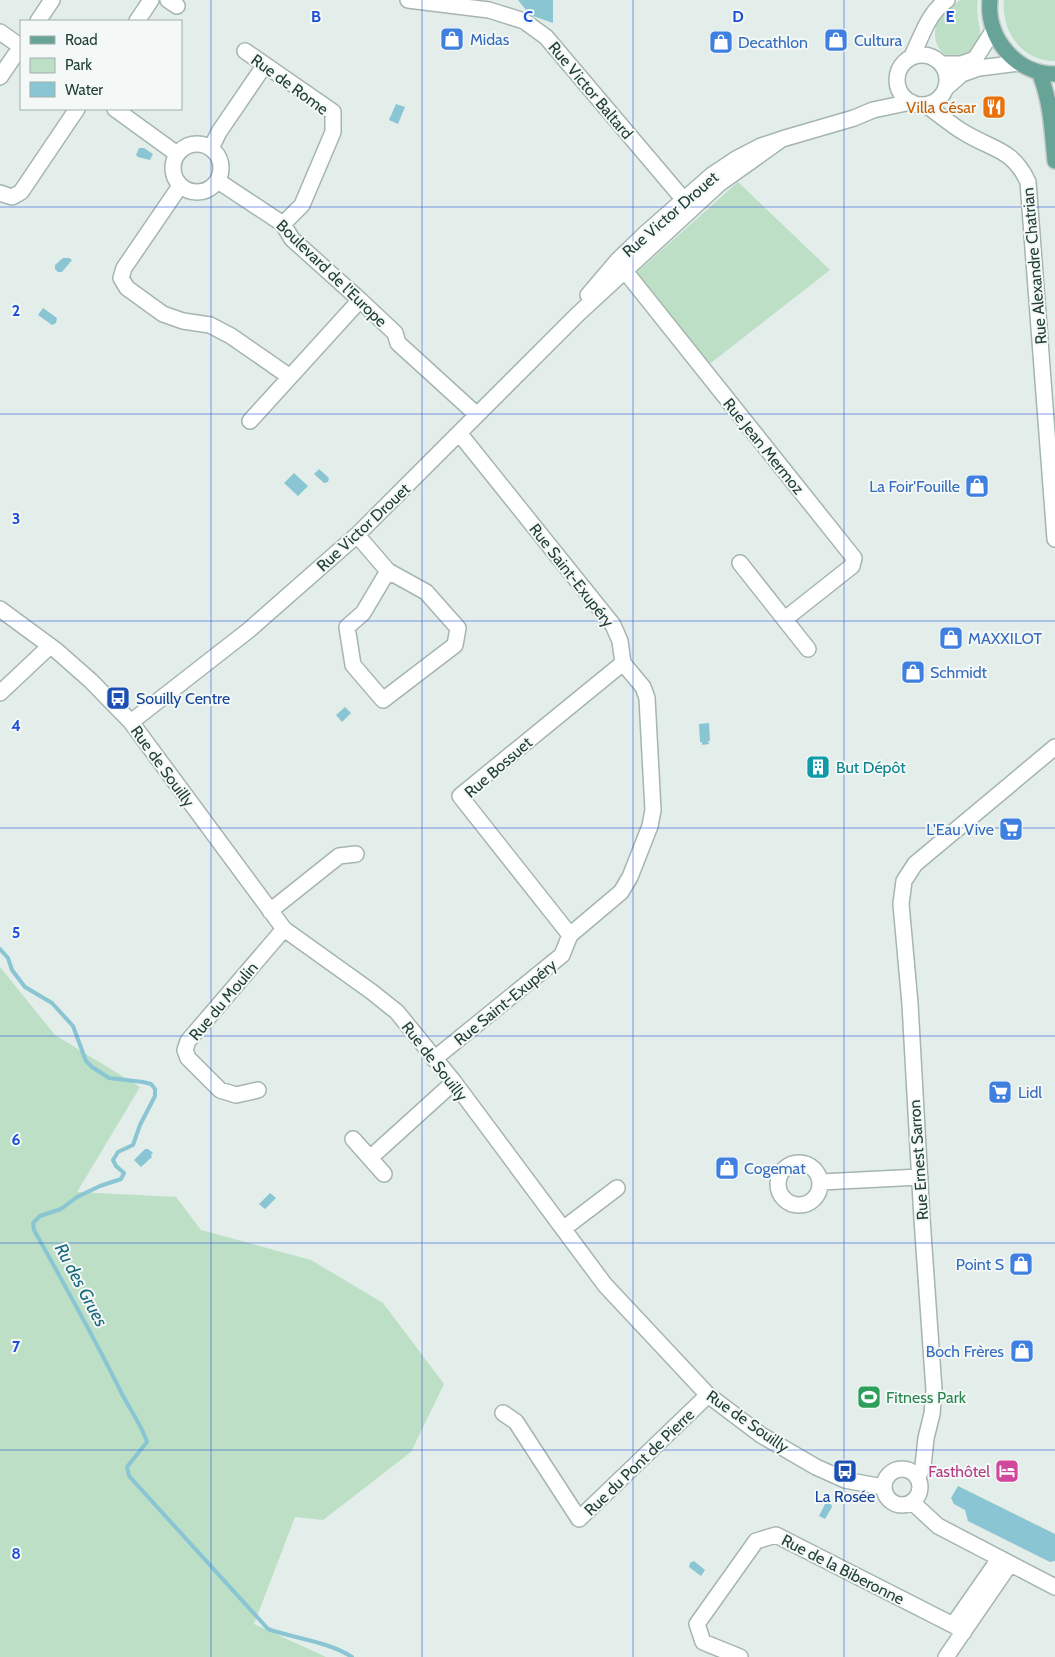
<svg xmlns="http://www.w3.org/2000/svg" width="1055" height="1657" font-family="Cabin,sans-serif">
<style>
.green{fill:#bcdfc6}
.water{fill:#8ac5d3}
.lines{fill:none;stroke-linecap:round;stroke-linejoin:round}
.stream{stroke:#8ac5d3;stroke-width:4}
.minor-casing{stroke:#a5b5b0;stroke-width:18}
.major-casing{stroke:#c1c9c7;stroke-width:18}
.minor{stroke:#fff;stroke-width:15}
.major{stroke:#67a396;stroke-width:15}
.grid{fill:none;stroke:#1d4ed8;stroke-width:1;stroke-opacity:0.55}
.labels{text-anchor:middle;stroke-width:4;stroke-linejoin:round;paint-order:stroke}
.shop-label{font-size:16px;fill:#366cbe;stroke:#f4f9f7;text-anchor:start}
.street-label{font-size:16px;fill:#223f38;stroke:#f4f9f7}
.food-label{font-size:16px;fill:#c56008;stroke:#f4f9f7;text-anchor:end}
.transit-label{font-size:16px;fill:#164399;stroke:#f4f9f7;text-anchor:start}
.culture-label{font-size:16px;fill:#0d838f;stroke:#f4f9f7;text-anchor:start}
.leisure-label{font-size:16px;fill:#27864d;stroke:#f4f9f7;text-anchor:start}
.hotel-label{font-size:16px;fill:#b23c85;stroke:#f4f9f7;text-anchor:end}
.water-label{font-size:18px;font-style:italic;fill:#1b697d;stroke:#f4f9f7}
.grid-label{font-size:16px;text-anchor:middle;font-weight:bold;fill:#1d4ed8;stroke:#f4f9f7;stroke-width:4;stroke-linejoin:round;paint-order:stroke}
</style>
<rect width="100%" height="100%" fill="#e3ede9"/>
<path class="green" d="M960 0H978C973 28 995 41 958 58 955 57 950 57 946 55 934 48 932 30 939 19 944 11 953 5 960 0Z
M1004 0H1055V61C1022 61 1001 31 1004 0Z
M738 182 830 270 707 366 634 275Z
M0 967 55 1035 140 1087 77 1192 176 1197 201 1230 311 1260 383 1303 444 1384 411 1452 323 1520 295 1517 254 1624 326 1657H0Z"/>
<path class="water" d="M518 0H553V23L530 15Z
M396 104 405 107 398 124 389 120Z
M144 148 153 154 150 160 138 157 136 155 139 148Z
M63 258H69L72 260 62 272H58L55 269V265Z
M43 308 57 318 56 323 52 325 38 315Z
M319 469 329 478 328 482 324 483 314 474Z
M294 473 308 486 298 496 284 483Z
M345 707 351 713 342 722 336 715Z
M709 723 710 741H708L709 744 702 745V742H700L699 724Z
M145 1149H148L153 1153 151 1155 152 1157 141 1167 134 1160Z
M270 1193 276 1198 265 1209 259 1204Z
M958 1486 1055 1534V1561L1050 1562 968 1521 965 1510 954 1504 951 1498Z
M828 1503 831 1504 832 1507 825 1519 819 1516 825 1504Z
M694 1561 705 1570 701 1576 689 1567 690 1563Z"/>
<g class="lines">
<path class="stream" d="M0 949 8 958 12 970 25 987 52 1003 73 1026 86 1061 92 1067 109 1078 143 1082 151 1084 155 1089V1096L140 1125 133 1145 118 1152 113 1160 116 1166 124 1173 121 1179 100 1186 77 1197 61 1209 40 1216 33 1223 34 1230C64 1284 94 1337 121 1392 129 1408 142 1426 147 1442L127 1467 129 1476 268 1629C296 1639 327 1641 352 1657"/>
<g class="minor-casing">
<path id="minor" d="M168 0 177 6
M408 0 489 10 524 21 546 37 690 207
M38 21 52 0
M137 21 151 0
M0 32 20 46
M245 51 333 112V132L302 205 283 224
M897 80a25 25 0 1 1 50 0a25 25 0 1 1-50 0Z
M912 56C922 36 928 13 947 0
M943 64H961L975 59 993 31
M0 77 15 55
M947 87 962 74 979 68 1019 63
M926 105C939 114 951 125 965 133 993 150 1013 149 1028 182L1055 539
M115 109 177 154
M173 168a24 24 0 1 1 48 0a24 24 0 1 1-48 0Z
M211 148 219 132 264 66
M218 181 283 224 292 239 360 300 395 333 398 343 477 415
M180 186 124 268 121 278 127 288 163 314 183 321 210 325 231 336 290 377
M0 193 12 197 21 192 77 109
M617 261 854 558 852 566 785 619
M588 295 617 261 646 233 712 175 736 159 761 146 782 139 854 118 873 110 911 102
M250 421 360 300
M357 535 388 571 426 592 458 628 455 645 383 700 353 665 347 627 363 613 388 571
M740 563 808 649
M0 609 57 651 91 681 131 722 284 929 372 992 397 1012 454 1082 605 1285 708 1395 761 1435 816 1467 845 1480 883 1487
M0 693 50 646
M131 722 249 630 357 535 578 314 719 184 782 139
M270 911 339 856 356 854
M570 935 460 796 623 663
M434 1059 562 955 570 935 621 892 630 877 650 826 653 810 647 698 643 687 623 663 620 641 613 625 459 433
M258 1090 236 1095 220 1090 188 1058 185 1050 188 1041 284 929
M353 1139 384 1174
M370 1158 454 1082
M778 1184a21 21 0 1 1 42 0a21 21 0 1 1-42 0Z
M821 1182 920 1177
M563 1229 617 1188
M503 1413 516 1422 579 1519 708 1395
M884 1487a18 18 0 1 1 36 0a18 18 0 1 1-36 0Z
M918 1477 923 1466 926 1438 932 1414 934 1390 922 1219 910 1004 901 904 904 881 915 864 1055 747
M912 1502 938 1526 1055 1587
M953 1625 999 1559
M740 1657 703 1642 697 1624 756 1541 776 1535 953 1625 964 1632
M946 1657 1010 1564"/>
</g>
<g class="major-casing">
<path id="major" d="M990 0C986 38 1016 74 1055 74
M1039 72C1051 101 1052 130 1055 161"/>
</g>
<use href="#minor" class="minor"/>
<use href="#major" class="major"/>
</g>
<path class="grid" d="M211 0V1657M422 0V1657M633 0V1657M844 0V1657M0 207H1055M0 414H1055M0 621H1055M0 828H1055M0 1036H1055M0 1243H1055M0 1450H1055"/>
<defs>
<g id="shop-square" transform="scale(1.25)"><rect x="-9" y="-9" width="18" height="18" rx="4" fill="#3f7fe0" stroke="#f4f9f7"/><path d="M-5-2.5h2.3a2.7 3.5 0 0 1 5.4 0H5L5.5 6h-11ZM-1.5-2.5h3a1.5 2.3 0 0 0-3 0Z" fill="#fff"/></g>
<g id="restaurant-square" transform="scale(1.25)"><rect x="-9" y="-9" width="18" height="18" rx="4" fill="#e8710a" stroke="#f4f9f7"/><path d="M-5-6h1v4h1v-4h1v4h1v-4h1v5L-1.5 .5V6h-2V.5L-5-1ZM5-6V6H3V1.5H1.5Q1.5-4 5-6Z" fill="#fff"/></g>
<g id="bus-square" transform="scale(1.25)"><rect x="-9" y="-9" width="18" height="18" rx="4" fill="#1a4fb4" stroke="#f4f9f7"/><path d="M-5-6H5V4H4V6H2V4H-2V6H-4V4H-5ZM-3.5-4V0h7V-4ZM-3.5 1.2v1.5H-2V1.2ZM2 1.2v1.5H3.5V1.2Z" fill="#fff"/></g>
<g id="building-square" transform="scale(1.25)"><rect x="-9" y="-9" width="18" height="18" rx="4" fill="#0f9aa8" stroke="#f4f9f7"/><path d="M-4-6H4V6H1V3H-1V6H-4ZM-2.5-4.3h1.7v1.8h-1.7ZM.8-4.3h1.7v1.8H.8ZM-2.5-1h1.7V.8h-1.7ZM.8-1h1.7V.8H.8Z" fill="#fff"/></g>
<g id="supermarket-square" transform="scale(1.25)"><rect x="-9" y="-9" width="18" height="18" rx="4" fill="#3f7fe0" stroke="#f4f9f7"/><path d="M-6-5.5h2.5l.6 2H6L4.5 2H-2.5L-4.4-4H-6ZM-1.5 3.2a1.3 1.3 0 1 0 .1 0ZM3 3.2a1.3 1.3 0 1 0 .1 0Z" fill="#fff"/></g>
<g id="stadium-square" transform="scale(1.25)"><rect x="-9" y="-9" width="18" height="18" rx="4" fill="#2e9e5b" stroke="#f4f9f7"/><path d="M0-5a6.5 5 0 1 0 0 10a6.5 5 0 1 0 0-10ZM-3.5-1.8h7v3.6h-7Z" fill="#fff"/></g>
<g id="hotel-square" transform="scale(1.25)"><rect x="-9" y="-9" width="18" height="18" rx="4" fill="#d1479c" stroke="#f4f9f7"/><path d="M-6-4.5h1.5V1H6V5H4.5V3h-9V5H-6ZM-4 0a1.8 1.8 0 1 1 3.6 0ZM.5 0V-2.5h3Q6-2.5 6 0Z" fill="#fff"/></g>
</defs>
<g fill-rule="evenodd">
<use href="#shop-square" x="452" y="39"/>
<use href="#shop-square" x="836" y="40"/>
<use href="#shop-square" x="721" y="42"/>
<use href="#restaurant-square" x="994" y="107"/>
<use href="#shop-square" x="977" y="486"/>
<use href="#shop-square" x="951" y="638"/>
<use href="#shop-square" x="913" y="672"/>
<use href="#bus-square" x="118" y="698"/>
<use href="#building-square" x="818" y="767"/>
<use href="#supermarket-square" x="1011" y="829"/>
<use href="#supermarket-square" x="1000" y="1092"/>
<use href="#shop-square" x="727" y="1168"/>
<use href="#shop-square" x="1021" y="1264"/>
<use href="#shop-square" x="1022" y="1351"/>
<use href="#stadium-square" x="869" y="1397"/>
<use href="#bus-square" x="845" y="1471"/>
<use href="#hotel-square" x="1007" y="1471"/>
</g>
<g class="labels">
<g class="shop-label">
<text x="470" y="45">Midas</text>
<text x="854" y="46">Cultura</text>
<text x="738" y="48">Decathlon</text>
<text x="960" y="492" text-anchor="end">La Foir'Fouille</text>
<text x="968" y="644">MAXXILOT</text>
<text x="930" y="678">Schmidt</text>
<text x="994" y="835" text-anchor="end">L'Eau Vive</text>
<text x="1018" y="1098">Lidl</text>
<text x="744" y="1174">Cogemat</text>
<text x="1004" y="1270" text-anchor="end">Point S</text>
<text x="1004" y="1357" text-anchor="end">Boch Frères</text>
</g>
<g class="street-label">
<text transform="translate(290 84) rotate(36)" y="6">Rue de Rome</text>
<text transform="translate(591 90) rotate(50)" y="6">Rue Victor Baltard</text>
<text transform="translate(670 214) rotate(-41)" y="6">Rue Victor Drouet</text>
<text transform="translate(1034 266) rotate(-95)" y="6">Rue Alexandre Chatrian</text>
<text transform="translate(332 273) rotate(44)" y="6">Boulevard de l'Europe</text>
<text transform="translate(764 446) rotate(51)" y="6">Rue Jean Mermoz</text>
<text transform="translate(363 527) rotate(-43)" y="6">Rue Victor Drouet</text>
<text transform="translate(572 575) rotate(52)" y="6">Rue Saint-Exupéry</text>
<text transform="translate(163 766) rotate(54)" y="6">Rue de Souilly</text>
<text transform="translate(498 767) rotate(-41)" y="6">Rue Bossuet</text>
<text transform="translate(223 1001) rotate(-50)" y="6">Rue du Moulin</text>
<text transform="translate(505 1002) rotate(-39)" y="6">Rue Saint-Exupéry</text>
<text transform="translate(435 1061) rotate(52)" y="6">Rue de Souilly</text>
<text transform="translate(918 1160) rotate(-94)" y="6">Rue Ernest Sarron</text>
<text transform="translate(748 1421) rotate(35)" y="6">Rue de Souilly</text>
<text transform="translate(639 1462) rotate(-44)" y="6">Rue du Pont de Pierre</text>
<text transform="translate(843 1569) rotate(27)" y="6">Rue de la Biberonne</text>
</g>
<g class="food-label">
<text x="976" y="113">Villa César</text>
</g>
<g class="transit-label">
<text x="136" y="704">Souilly Centre</text>
<text x="845" y="1502" text-anchor="middle">La Rosée</text>
</g>
<g class="culture-label">
<text x="836" y="773">But Dépôt</text>
</g>
<g class="leisure-label">
<text x="886" y="1403">Fitness Park</text>
</g>
<g class="hotel-label">
<text x="990" y="1477">Fasthôtel</text>
</g>
<g class="water-label">
<text transform="translate(81 1285) rotate(62)" y="6">Ru des Grues</text>
</g>
</g>
<g class="grid-label">
<text x="316" y="22">B</text>
<text x="528" y="22">C</text>
<text x="738" y="22">D</text>
<text x="950" y="22">E</text>
<text x="16" y="316">2</text>
<text x="16" y="524">3</text>
<text x="16" y="731">4</text>
<text x="16" y="938">5</text>
<text x="16" y="1145">6</text>
<text x="16" y="1352">7</text>
<text x="16" y="1559">8</text>
</g>
<rect x="20" y="20" width="162" height="90" fill="#f4f9f7" stroke="#a0afab"/>
<rect x="30" y="36" width="25" height="8" fill="#67a396" stroke="#a0afab"/>
<text x="65" y="45" font-size="15" fill="#223f38">Road</text>
<rect x="30" y="58" width="25" height="15" fill="#bcdfc6" stroke="#a0afab"/>
<text x="65" y="70" font-size="15" fill="#223f38">Park</text>
<rect x="30" y="82" width="25" height="15" fill="#8ac5d3" stroke="#a0afab"/>
<text x="65" y="95" font-size="15" fill="#223f38">Water</text>
</svg>
